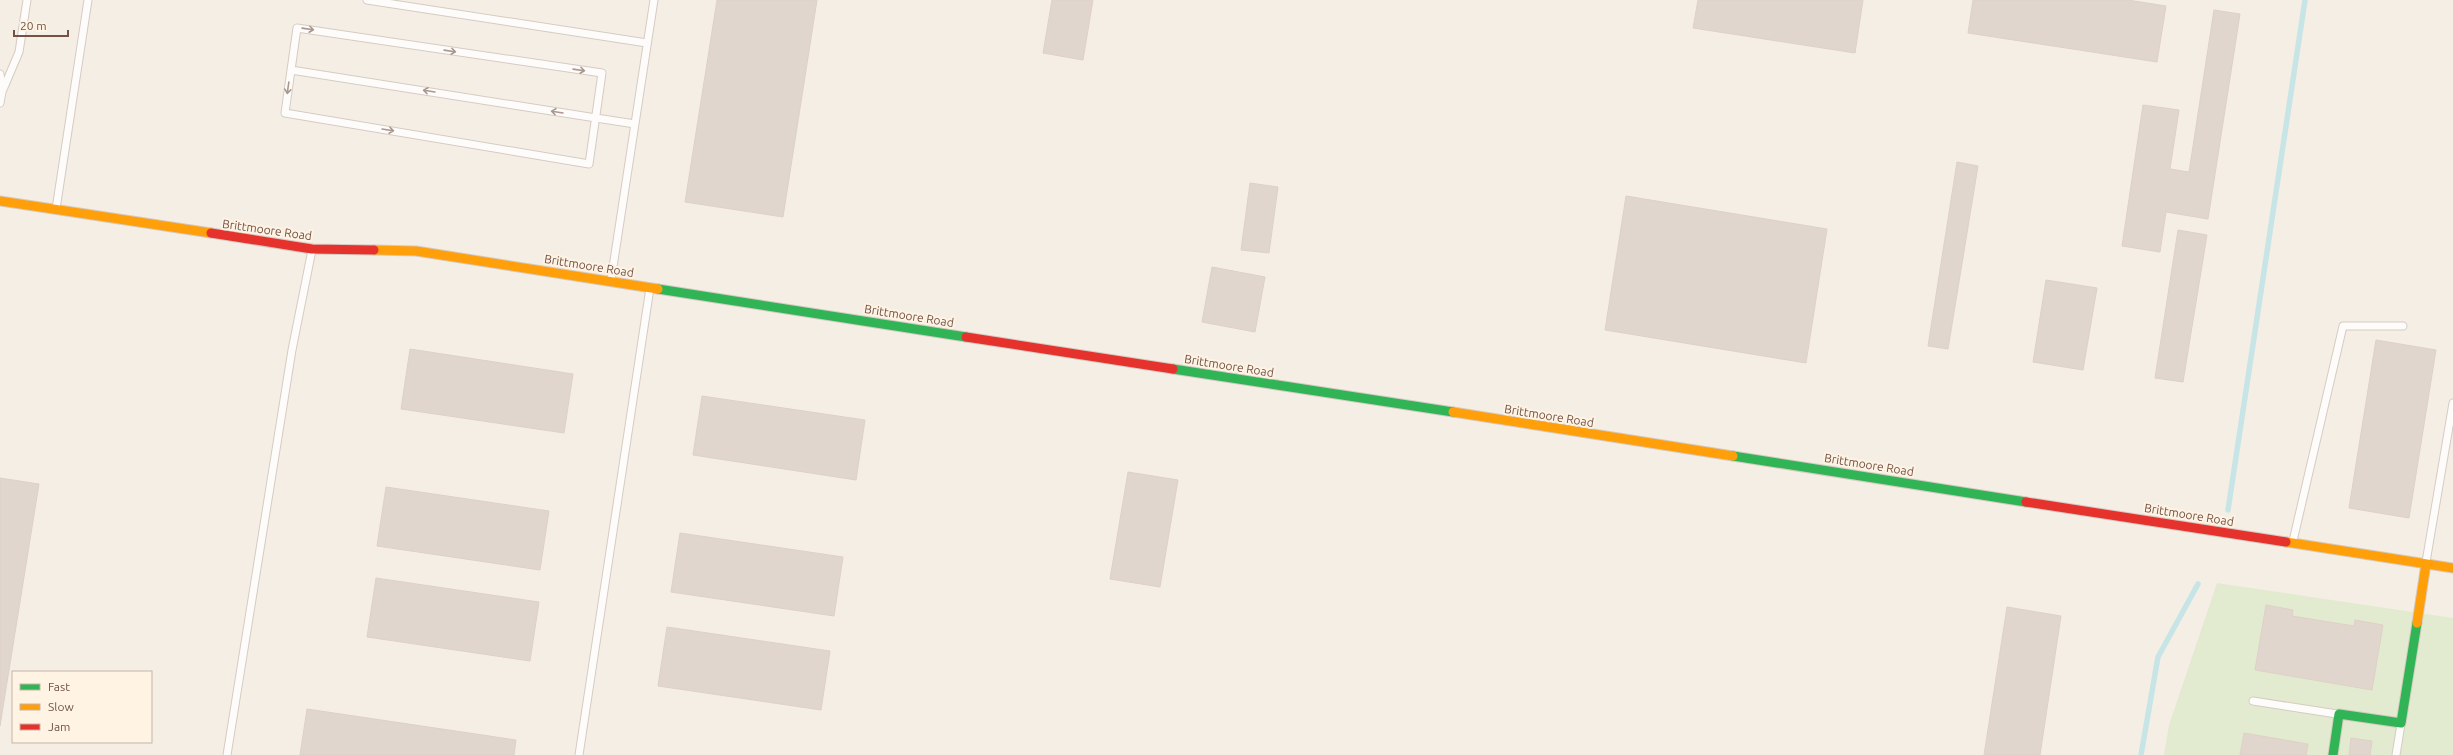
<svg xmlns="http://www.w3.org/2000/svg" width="2453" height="755" font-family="Ubuntu,sans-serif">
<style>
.green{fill:#e2ebcf}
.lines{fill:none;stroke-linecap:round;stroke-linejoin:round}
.stream{stroke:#c7e5e6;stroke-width:5.5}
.building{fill:#e1d6cd;stroke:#ded0c7}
.lane-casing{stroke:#d6cbc3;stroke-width:9}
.fast-casing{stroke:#d5cac2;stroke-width:11}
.slow-casing{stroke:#d5cac2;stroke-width:11}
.jam-casing{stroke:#d5cac2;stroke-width:11}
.lane{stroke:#fefcfb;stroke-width:7}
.fast{stroke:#30b455;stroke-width:9}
.slow{stroke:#ff9f0a;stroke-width:9}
.jam{stroke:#e5322d;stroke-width:9}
.oneway{stroke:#aa978e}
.labels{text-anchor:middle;stroke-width:4;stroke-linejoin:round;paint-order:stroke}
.street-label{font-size:12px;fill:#725346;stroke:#fff3e4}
</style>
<rect width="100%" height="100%" fill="#f5eee5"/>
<path class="green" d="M2217 583 2453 618V755H2164L2169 725Z"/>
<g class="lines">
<path class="stream" d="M2228 510 2305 0
M2141 755 2158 657 2198 584"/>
</g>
<path class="building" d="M717 0H817L783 217 685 202Z
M1052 0H1093L1083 60 1043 53Z
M1698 0H1863L1855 53 1693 28Z
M1973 0H2128L2166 6 2157 62 1968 33Z
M2214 10 2240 14 2208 219 2166 212 2160 252 2122 246 2143 105 2179 110 2170 169 2189 172Z
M1957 162 1978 166 1948 349 1928 346Z
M1250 183 1278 187 1269 253 1241 250Z
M1626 196 1827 229 1806 363 1605 330Z
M2178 230 2207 235 2183 382 2155 378Z
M1212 267 1265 277 1255 332 1202 322Z
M2046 280 2097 288 2083 370 2033 362Z
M2376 340 2436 350 2409 518 2349 508Z
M410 349 573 374 564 433 401 409Z
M702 396 865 420 856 480 693 455Z
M1128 472 1178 480 1160 587 1110 579Z
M0 478 39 484 0 726Z
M386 487 549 511 540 570 377 546Z
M680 533 843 557 834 616 671 592Z
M376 578 539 602 530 661 367 637Z
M2266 605 2293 610 2292 616 2354 626 2355 620 2383 625 2372 690 2255 670Z
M2007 607 2061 616 2040 755H1984Z
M667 627 830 651 821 710 658 686Z
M307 709 516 740 514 755H300Z
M2244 733 2308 744 2306 755H2240Z
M2351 738 2372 741 2370 755H2349Z"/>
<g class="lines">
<g class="lane-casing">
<path id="lane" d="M367 0 647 43
M291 70 297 28 602 73 589 164 285 113 291 70 596 118 635 124
M0 74 2 90
M0 103 2 92 19 52 27 0
M56 209 88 0
M611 280 654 0
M2293 541 2343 326H2403
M2426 562 2453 403
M2253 701 2337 714
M227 755 292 350 312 250
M579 755 650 288
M2396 755 2401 724"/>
</g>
<g class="fast-casing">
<path id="fast" d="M658 289 966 337
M1173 369 1453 412
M1733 456 2026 502
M2333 755 2339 714 2401 723 2417 623"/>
</g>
<g class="slow-casing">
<path id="slow" d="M0 201 211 233
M374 250 416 251 658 289
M1453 412 1733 456
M2286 542 2453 568
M2417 623 2426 564"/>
</g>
<g class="jam-casing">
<path id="jam" d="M211 233 312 249 374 250
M966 337 1173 369
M2026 502 2286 542"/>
</g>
<use href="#lane" class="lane"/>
<use href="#fast" class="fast"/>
<use href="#slow" class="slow"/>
<use href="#jam" class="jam"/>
</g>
<defs><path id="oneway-shaft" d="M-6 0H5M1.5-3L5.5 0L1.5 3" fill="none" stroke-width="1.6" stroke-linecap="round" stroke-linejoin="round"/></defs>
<g class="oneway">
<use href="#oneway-shaft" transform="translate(308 29) rotate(8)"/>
<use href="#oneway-shaft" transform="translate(450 51) rotate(8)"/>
<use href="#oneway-shaft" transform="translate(579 70) rotate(8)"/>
<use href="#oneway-shaft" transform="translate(288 88) rotate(98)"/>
<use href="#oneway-shaft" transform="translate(429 91) rotate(-171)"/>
<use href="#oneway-shaft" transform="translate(557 112) rotate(-171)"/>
<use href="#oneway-shaft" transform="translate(388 130) rotate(9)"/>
</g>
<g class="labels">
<g class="street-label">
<text transform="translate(267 230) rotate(8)" y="4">Brittmoore Road</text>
<text transform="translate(589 266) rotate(9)" y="4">Brittmoore Road</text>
<text transform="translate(909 316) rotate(9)" y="4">Brittmoore Road</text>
<text transform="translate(1229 366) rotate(9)" y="4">Brittmoore Road</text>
<text transform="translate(1549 416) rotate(9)" y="4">Brittmoore Road</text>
<text transform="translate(1869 465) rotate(9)" y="4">Brittmoore Road</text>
<text transform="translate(2189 515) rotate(9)" y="4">Brittmoore Road</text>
</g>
</g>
<rect x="12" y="671" width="140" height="72" fill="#fff3e4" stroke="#c7b3a5"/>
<rect x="20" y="684" width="20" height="6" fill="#30b455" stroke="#c7b3a5"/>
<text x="48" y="691" font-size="12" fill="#725346">Fast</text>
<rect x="20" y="704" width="20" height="6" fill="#ff9f0a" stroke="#c7b3a5"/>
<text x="48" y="711" font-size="12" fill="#725346">Slow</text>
<rect x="20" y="724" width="20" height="6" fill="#e5322d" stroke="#c7b3a5"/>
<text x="48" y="731" font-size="12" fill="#725346">Jam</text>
<path d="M14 30v6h54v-6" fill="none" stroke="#725346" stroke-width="2"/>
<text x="20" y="30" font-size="12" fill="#725346" stroke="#fff3e4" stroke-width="3" paint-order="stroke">20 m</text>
</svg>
